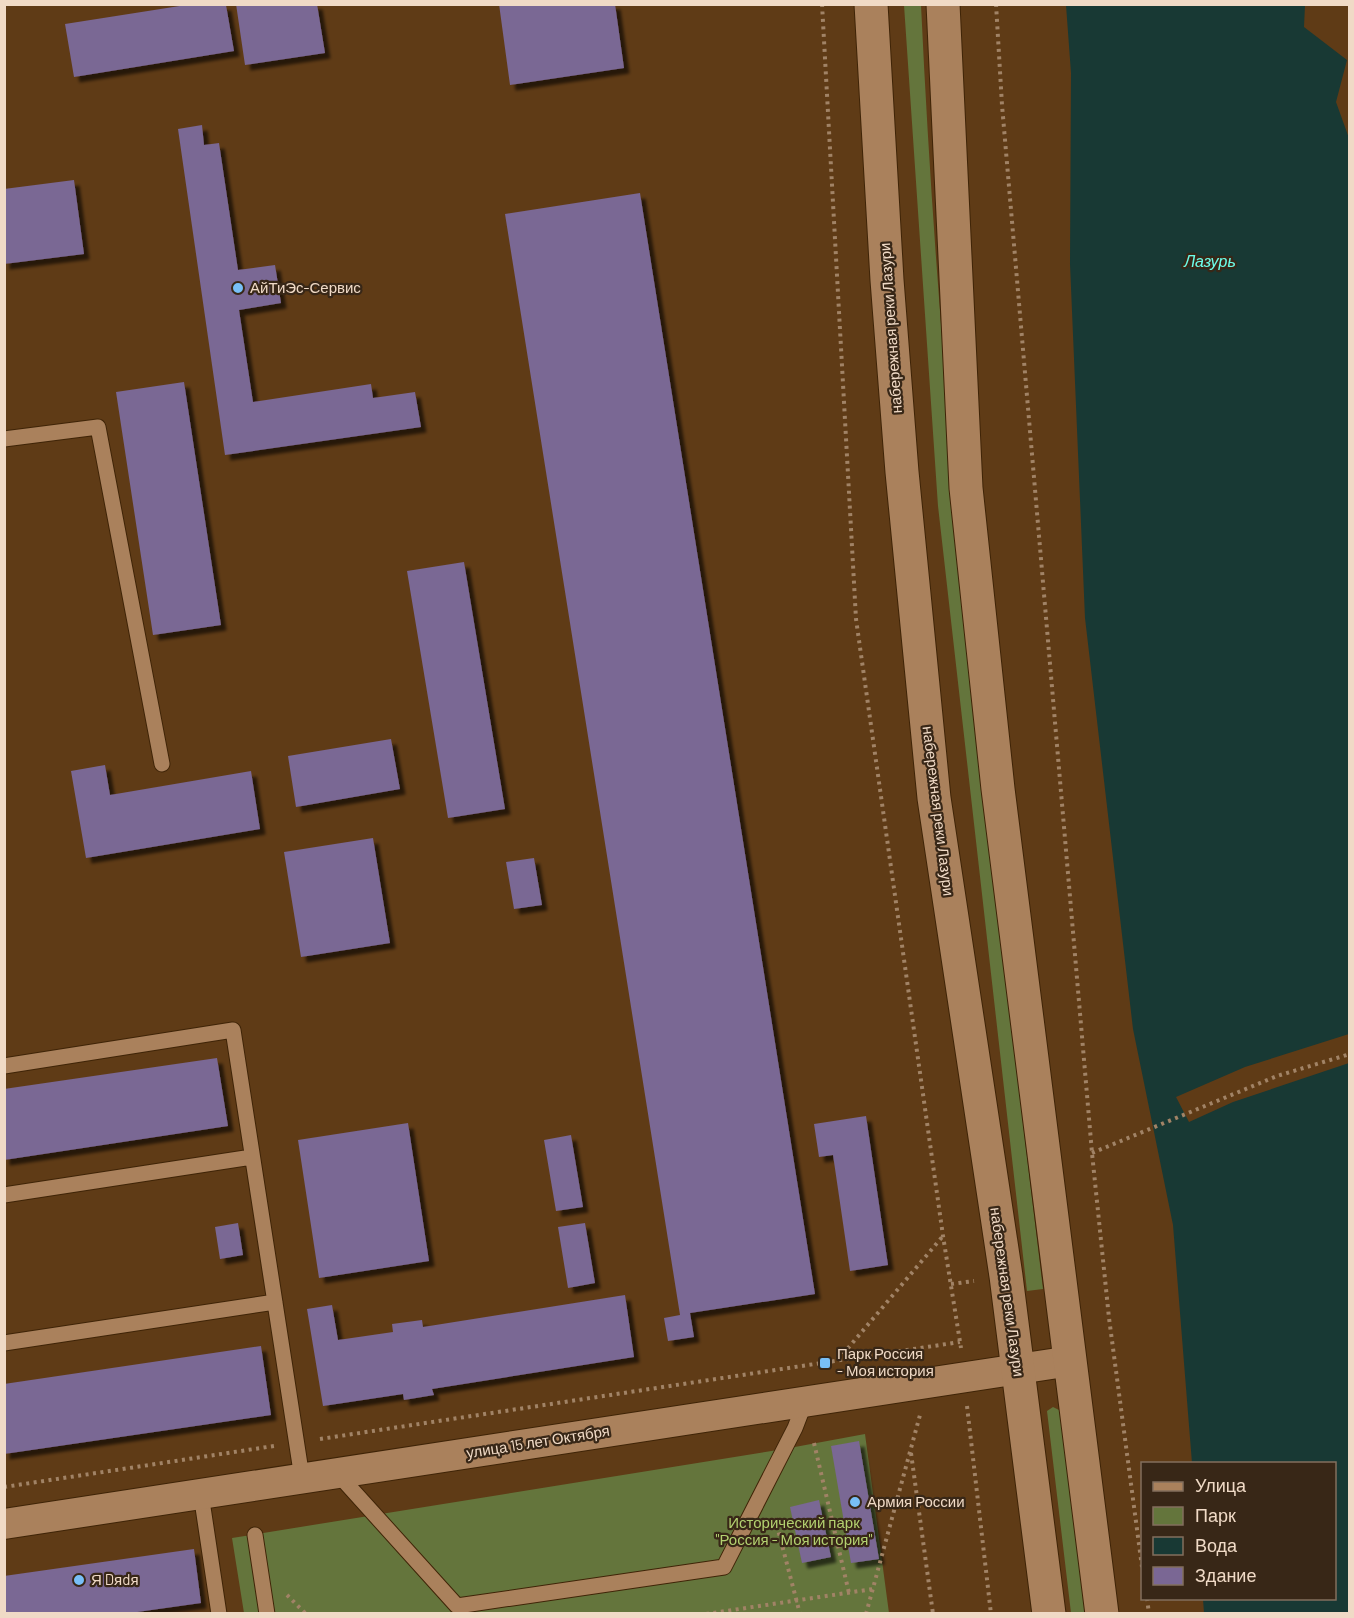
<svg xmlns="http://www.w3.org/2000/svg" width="1354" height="1618" font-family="Barlow,sans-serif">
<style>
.green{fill:#64753c}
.water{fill:#183934}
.building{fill:#7a6794;filter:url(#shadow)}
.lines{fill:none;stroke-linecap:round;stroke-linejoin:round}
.lane-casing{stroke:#3f2407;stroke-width:17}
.street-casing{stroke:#3f2407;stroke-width:32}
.secondary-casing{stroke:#3f2407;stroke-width:35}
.path{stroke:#a18366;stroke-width:4;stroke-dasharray:3 4.5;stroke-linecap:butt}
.lane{stroke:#aa815c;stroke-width:15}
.street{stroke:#aa815c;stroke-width:30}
.secondary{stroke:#aa815c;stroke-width:33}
.poi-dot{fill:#78bff7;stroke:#382717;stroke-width:2}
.labels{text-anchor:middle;stroke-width:4.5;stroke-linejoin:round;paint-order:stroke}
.poi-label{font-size:15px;fill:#f0dac6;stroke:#382717;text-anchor:start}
.street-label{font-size:15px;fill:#f0dac6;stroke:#382717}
.park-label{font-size:15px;fill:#b3d170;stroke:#382717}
.water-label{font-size:16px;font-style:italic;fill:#6cfeea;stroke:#382717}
</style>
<defs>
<filter id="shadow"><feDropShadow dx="5.5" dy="5.5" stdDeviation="1.5" flood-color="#0009"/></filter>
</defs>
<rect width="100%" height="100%" fill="#5f3b16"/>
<path class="green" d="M904 5H921C941 435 991 862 1043 1289L1027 1291 938 506Z
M1053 1407 1061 1411 1086 1613H1071L1047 1411Z
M865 1434 889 1613H244L232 1538 784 1449Z"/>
<path class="water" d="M1066 5H1305L1304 27 1347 60 1336 102 1350 141 1349 1034 1245 1067 1176 1097 1189 1122 1233 1102 1349 1063V1613H1204L1203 1599 1334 1598V1464L1192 1463 1173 1225 1133 1029 1085 618 1070 264 1071 73Z"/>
<path class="building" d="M236 4H317L325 53 245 65Z
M499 4H615L624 68 510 85Z
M186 5H226L234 51 74 77 65 24Z
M202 125 204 145 219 143 238 270 275 265 281 303 239 310 253 402 371 384 373 398 415 392 421 427 225 455 178 129Z
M74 180 84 254 4 264V189Z
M640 193 815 1294 690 1313 694 1337 668 1341 664 1318 680 1315 505 214Z
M184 382 221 625 153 635 116 392Z
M464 562 505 809 448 818 407 571Z
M391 739 400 789 296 807 288 756Z
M105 765 110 795 251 771 260 829 86 858 71 771Z
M373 838 390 943 301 957 284 852Z
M534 858 542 905 514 909 506 862Z
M217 1058 228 1126 4 1160V1089Z
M866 1116 888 1265 850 1271 833 1155 819 1157 814 1124Z
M408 1123 429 1261 319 1278 298 1140Z
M571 1135 583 1207 556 1211 544 1140Z
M238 1223 243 1255 220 1259 215 1227Z
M585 1223 595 1283 568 1288 558 1227Z
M625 1295 634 1357 432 1389 434 1395 404 1400 403 1394 323 1406 307 1309 332 1305 338 1340 393 1332 392 1324 422 1320 423 1327Z
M261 1346 271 1415 4 1454V1384Z
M859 1441 879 1559 851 1563 831 1446Z
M819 1500 831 1557 802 1563 790 1507Z
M194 1549 201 1603 123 1614H4V1576Z"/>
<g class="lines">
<g class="lane-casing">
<path id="lane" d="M4 439 98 427 162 764
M4 1066 233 1030 302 1478
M4 1195 252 1157
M4 1343 275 1302
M337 1473 457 1606 724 1567 795 1428 805 1402
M201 1494 219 1614
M255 1535 267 1614"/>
</g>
<g class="street-casing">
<path id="street" d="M4 1524 1071 1361"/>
</g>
<g class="secondary-casing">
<path id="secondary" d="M871 4 887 280 902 472 934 798 1006 1276 1049 1614
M943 4 966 488 998 789 1102 1614"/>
</g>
<path class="path" d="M822 4 856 619 943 1236 961 1348
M996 4 1002 105 1092 1153 1109 1318 1142 1567
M1092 1153 1277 1076 1350 1054
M951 1284 974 1281
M838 1360 943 1236
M967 1406 991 1614
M320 1439 960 1342
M814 1443 849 1593
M911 1453 933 1614
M4 1487 274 1446
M775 1518 800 1614
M287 1595 306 1614
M1147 1598 1149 1614
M706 1614 873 1589
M866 1614 920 1415"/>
<use href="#lane" class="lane"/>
<use href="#street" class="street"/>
<use href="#secondary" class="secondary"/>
</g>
<g class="poi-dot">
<circle cx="238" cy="288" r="6"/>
<rect x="819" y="1357" width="12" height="12" rx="3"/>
<circle cx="855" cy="1502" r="6"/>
<circle cx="79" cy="1580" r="6"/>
</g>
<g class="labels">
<g class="poi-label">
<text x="250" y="293">АйТиЭс-Сервис</text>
<text x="837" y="1359">Парк Россия<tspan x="837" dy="17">- Моя история</tspan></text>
<text x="867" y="1507">Армия России</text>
<text x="91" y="1585">Я Dяdя</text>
</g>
<g class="street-label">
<text transform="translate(891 328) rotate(-94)" y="5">набережная реки Лазури</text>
<text transform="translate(938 811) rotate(83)" y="5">набережная реки Лазури</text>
<text transform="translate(1007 1292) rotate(82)" y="5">набережная реки Лазури</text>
<text transform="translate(538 1442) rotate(-9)" y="5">улица 15 лет Октября</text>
</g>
<g class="park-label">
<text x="794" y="1528">Исторический парк<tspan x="794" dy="17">"Россия - Моя история"</tspan></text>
</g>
<g class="water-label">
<text x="1210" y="267">Лазурь</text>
</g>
</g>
<rect width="1354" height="1618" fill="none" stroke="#f0dac6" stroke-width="12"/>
<rect x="1141" y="1462" width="195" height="138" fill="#382717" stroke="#826f5d" stroke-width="1.5"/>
<rect x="1153" y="1482" width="30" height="9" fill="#aa815c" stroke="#826f5d" stroke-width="1.5"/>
<text x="1195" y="1492" font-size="18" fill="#f0dac6">Улица</text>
<rect x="1153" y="1507" width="30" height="18" fill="#64753c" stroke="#826f5d" stroke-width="1.5"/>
<text x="1195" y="1522" font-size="18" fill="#f0dac6">Парк</text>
<rect x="1153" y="1537" width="30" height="18" fill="#183934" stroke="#826f5d" stroke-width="1.5"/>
<text x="1195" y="1552" font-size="18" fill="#f0dac6">Вода</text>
<rect x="1153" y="1567" width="30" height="18" fill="#7a6794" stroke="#826f5d" stroke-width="1.5"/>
<text x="1195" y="1582" font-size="18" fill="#f0dac6">Здание</text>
</svg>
